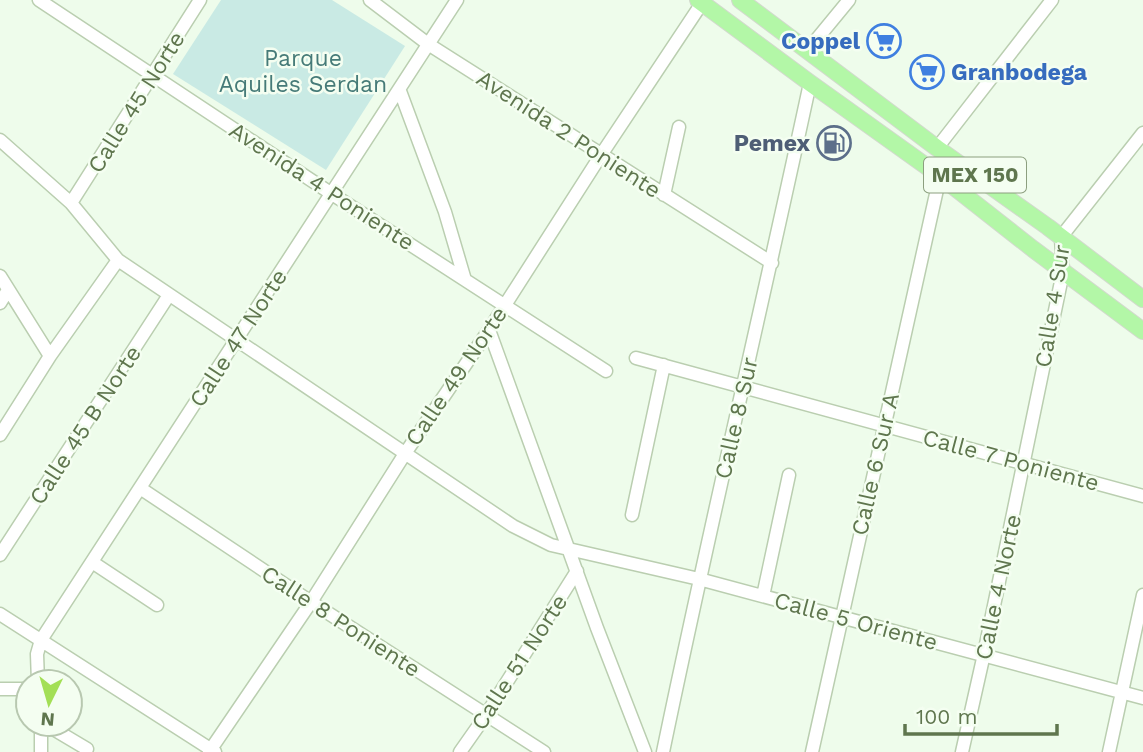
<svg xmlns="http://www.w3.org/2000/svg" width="1143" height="752" font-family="'Work Sans',sans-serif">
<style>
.park{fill:#c9eae4}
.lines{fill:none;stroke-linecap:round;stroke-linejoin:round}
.minor-casing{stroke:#baceb0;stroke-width:15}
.major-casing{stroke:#d2d9cd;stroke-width:18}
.minor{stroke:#fff;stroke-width:12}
.major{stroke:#b3f7a7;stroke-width:16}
.labels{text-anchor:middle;stroke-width:5;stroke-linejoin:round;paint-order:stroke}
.shield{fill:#f4fef1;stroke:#8c9f7f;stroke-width:2}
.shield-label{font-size:21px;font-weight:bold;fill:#5f764e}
.shop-label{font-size:23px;font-weight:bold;fill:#366cbe;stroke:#f4fef1;text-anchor:end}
.park-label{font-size:23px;fill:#467b78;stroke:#f4fef1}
.street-label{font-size:23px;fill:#5f764e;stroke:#f4fef1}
.service-label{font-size:23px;font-weight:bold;fill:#4e5e75;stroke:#f4fef1;text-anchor:end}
</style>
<rect width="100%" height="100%" fill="#eefceb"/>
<path class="park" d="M221 0H332L405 46 326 170 173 74Z"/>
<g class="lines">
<g class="minor-casing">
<path id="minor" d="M39 0 332 194 606 371
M370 0 428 44 772 263
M807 51 849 0
M400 91 445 212 465 280
M0 140 71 203 118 260 513 526 551 545 699 579 1143 698
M937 148 1052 0
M664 195 679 127
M71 203 200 0
M0 276 50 356
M0 303 8 290
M489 330 597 628 645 752
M636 358 1143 496
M0 435 50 356 118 260
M140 488 311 602 544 752
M632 515 664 365
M0 555 169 295
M92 562 157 605
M763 596 789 475
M0 614 215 752
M38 682 37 654 41 640 457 0
M0 689H28
M41 724V752
M45 724 87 749
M209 752 311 602 406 452 489 330 601 155 704 0
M460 752 486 715 577 571
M663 752C709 529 762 307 810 83
M812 752 940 176
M962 752 984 654 1063 272 1061 237 1143 133
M1109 752 1143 595"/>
</g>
<g class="major-casing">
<path id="major" d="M698 0 810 83 940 176 1033 249 1143 331
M740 0 937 148 1048 227 1143 299"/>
</g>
<use href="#minor" class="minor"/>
<use href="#major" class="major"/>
</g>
<defs>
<g id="supermarket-ring" transform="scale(1.75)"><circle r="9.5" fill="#f4fef1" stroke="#3f7fe0" stroke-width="1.5"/><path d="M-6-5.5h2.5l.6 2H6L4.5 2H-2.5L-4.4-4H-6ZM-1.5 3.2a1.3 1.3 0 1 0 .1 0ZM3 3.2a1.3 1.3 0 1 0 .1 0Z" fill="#3f7fe0"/></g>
<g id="fuel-ring" transform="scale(1.75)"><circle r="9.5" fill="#f4fef1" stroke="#5c6f8a" stroke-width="1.5"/><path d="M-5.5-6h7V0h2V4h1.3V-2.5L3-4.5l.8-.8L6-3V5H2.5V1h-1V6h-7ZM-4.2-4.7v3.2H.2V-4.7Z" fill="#5c6f8a"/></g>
</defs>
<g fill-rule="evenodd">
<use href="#supermarket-ring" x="884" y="41"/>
<use href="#supermarket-ring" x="927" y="72"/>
<use href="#fuel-ring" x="834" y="143"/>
</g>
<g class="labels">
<rect class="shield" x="924" y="157.5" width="102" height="35" rx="5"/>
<g class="shield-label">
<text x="975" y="182">MEX 150</text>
</g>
<g class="shop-label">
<text x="860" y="49">Coppel</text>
<text x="951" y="80" text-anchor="start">Granbodega</text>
</g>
<g class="park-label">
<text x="303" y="66">Parque<tspan x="303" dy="26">Aquiles Serdan</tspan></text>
</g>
<g class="street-label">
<text transform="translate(136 102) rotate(-58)" y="8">Calle 45 Norte</text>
<text transform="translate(569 134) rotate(33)" y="8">Avenida 2 Poniente</text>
<text transform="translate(322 186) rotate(33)" y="8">Avenida 4 Poniente</text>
<text transform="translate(1052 306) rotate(-81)" y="8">Calle 4 Sur</text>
<text transform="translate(238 338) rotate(-57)" y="8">Calle 47 Norte</text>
<text transform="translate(456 376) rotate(-56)" y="8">Calle 49 Norte</text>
<text transform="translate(736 418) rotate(-77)" y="8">Calle 8 Sur</text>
<text transform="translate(85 425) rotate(-57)" y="8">Calle 45 B Norte</text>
<text transform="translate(1011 460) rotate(15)" y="8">Calle 7 Poniente</text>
<text transform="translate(875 464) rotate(-77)" y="8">Calle 6 Sur A</text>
<text transform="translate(998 587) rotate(-78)" y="8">Calle 4 Norte</text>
<text transform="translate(341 621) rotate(33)" y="8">Calle 8 Poniente</text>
<text transform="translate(856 621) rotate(15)" y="8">Calle 5 Oriente</text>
<text transform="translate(519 662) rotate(-57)" y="8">Calle 51 Norte</text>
</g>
<g class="service-label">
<text x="810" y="151">Pemex</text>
</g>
</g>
<g transform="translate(49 703) rotate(185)"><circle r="33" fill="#f4fef1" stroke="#b8c8b0" stroke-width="2"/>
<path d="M0-5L12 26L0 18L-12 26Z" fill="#a3df56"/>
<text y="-10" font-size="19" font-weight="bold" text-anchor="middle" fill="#5f764e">N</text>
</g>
<path d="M905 724v10h152v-10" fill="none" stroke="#5f764e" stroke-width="3.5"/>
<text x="916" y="724" font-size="21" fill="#5f764e" stroke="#f4fef1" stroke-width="5" paint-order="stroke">100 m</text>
</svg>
